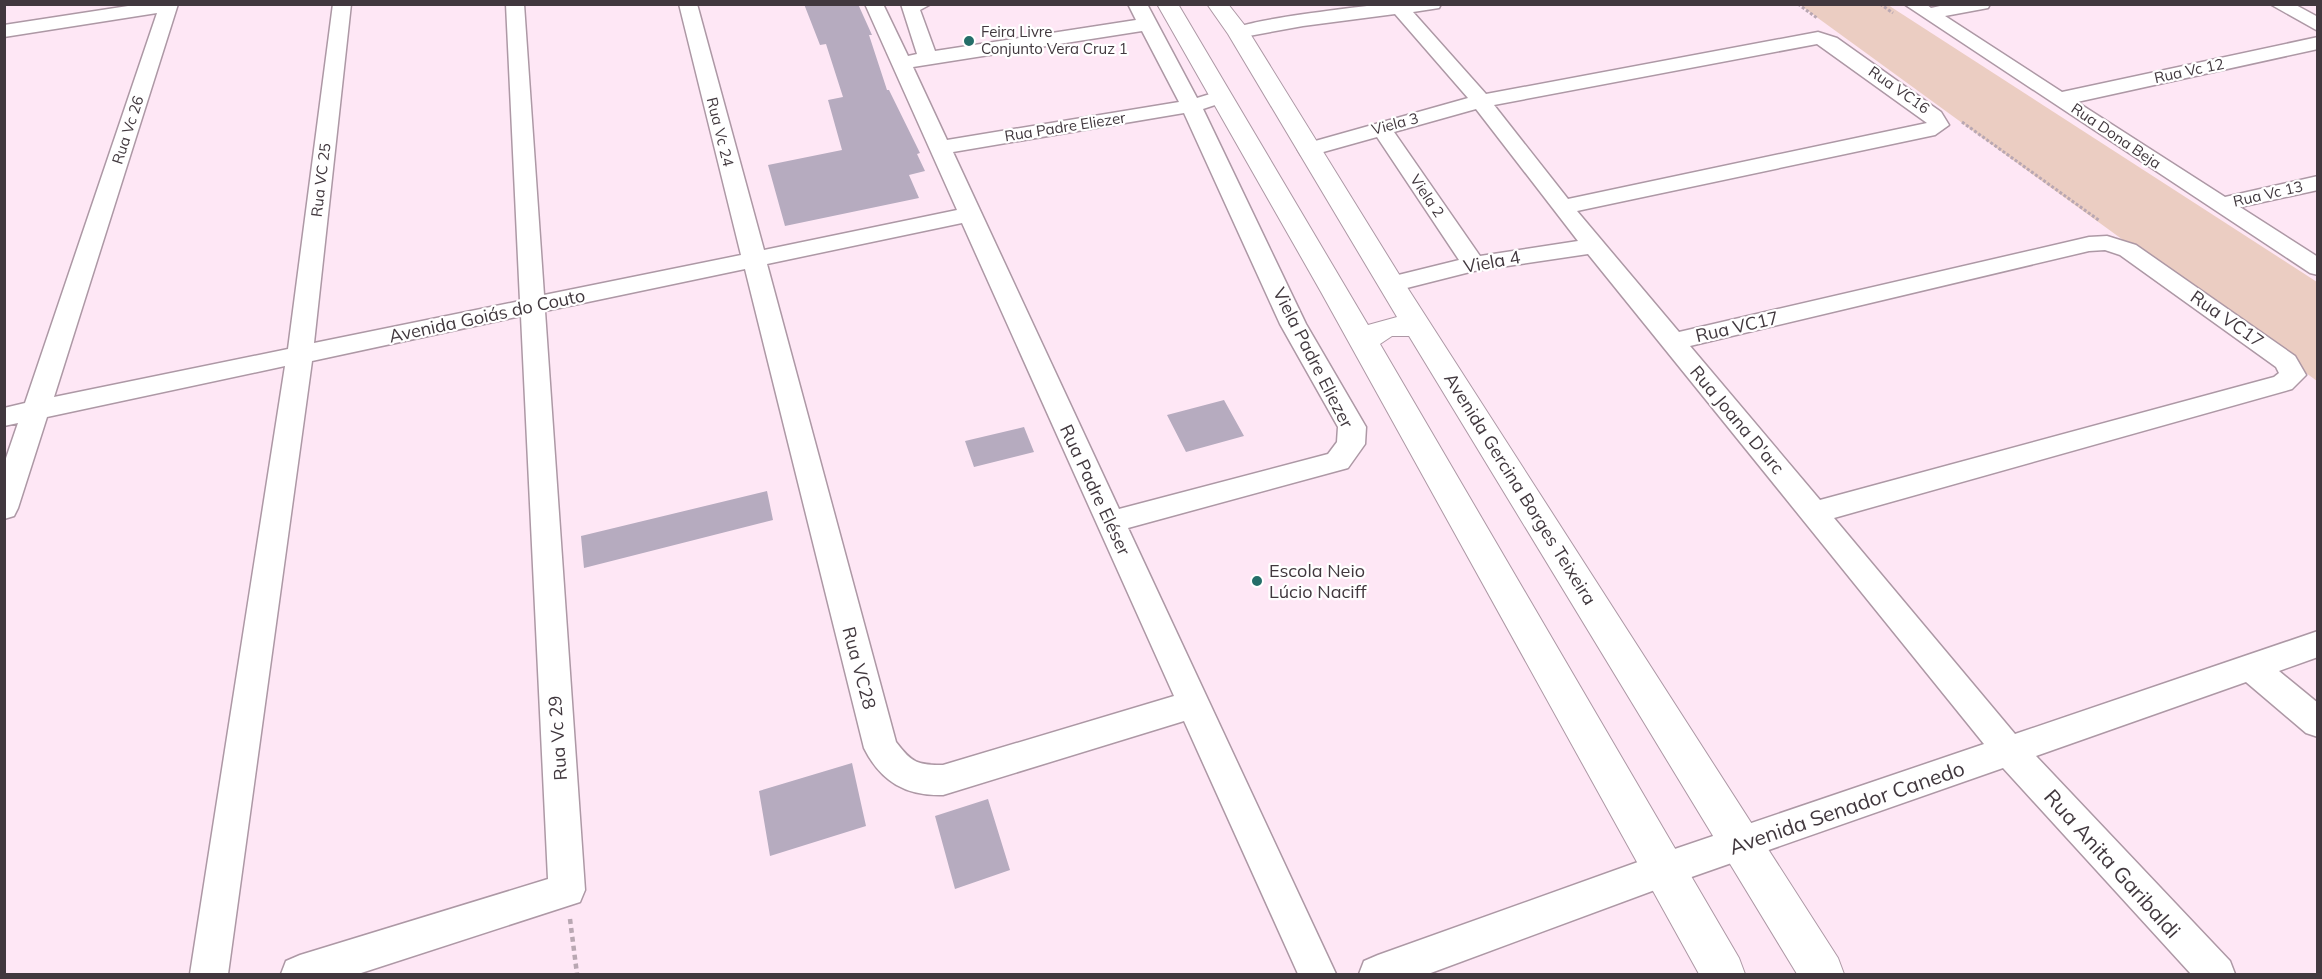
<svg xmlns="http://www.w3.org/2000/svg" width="2322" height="979" font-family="Mulish,sans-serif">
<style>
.green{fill:#ebcdc2}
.building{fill:#b6abbf}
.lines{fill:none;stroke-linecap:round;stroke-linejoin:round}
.minor-casing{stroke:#ad98a5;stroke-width:3}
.major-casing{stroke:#ad98a5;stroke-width:2}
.path-far1{stroke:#b9a7b2;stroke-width:3;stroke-dasharray:3 2;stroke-linecap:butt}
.path{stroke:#b9a7b2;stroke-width:4.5;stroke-dasharray:5 4;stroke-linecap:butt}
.minor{fill:#fff;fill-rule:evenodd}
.major{fill:#fff;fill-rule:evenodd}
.poi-dot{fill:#246e69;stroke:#fff;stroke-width:2}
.labels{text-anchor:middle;stroke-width:4.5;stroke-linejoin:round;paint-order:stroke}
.far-poi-label{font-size:15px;fill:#41383e;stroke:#fff;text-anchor:start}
.far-street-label{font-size:15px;fill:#41383e;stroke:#fff}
.street-label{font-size:18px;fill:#41383e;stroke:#fff}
.poi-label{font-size:18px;fill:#41383e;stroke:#fff;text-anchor:start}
.near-street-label{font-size:21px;fill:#41383e;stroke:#fff}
</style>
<rect width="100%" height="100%" fill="#fee7f5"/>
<path class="green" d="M1800 5H1888L2317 282V381Z"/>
<path class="building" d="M804 4H858L872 35H869L887 90H889L920 153 917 154 925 171 909 175 919 198 785 226 768 165 842 150 828 100 843 97 826 44 820 45Z
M1224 400 1244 436 1186 452 1167 415Z
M1024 427 1034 452 974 467 965 441Z
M767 491 773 520 584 568 581 536Z
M852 763 866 826 770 856 759 791Z
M988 799 1010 870 955 889 935 816Z"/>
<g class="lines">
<g class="minor-casing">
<path id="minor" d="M141 4H178L54 397 288 349 333 4H351L314 343 520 301 506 4H524L544 295 741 255 679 4H697L764 250 957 210 865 4H883L908 56 917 54 901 4H931L920 10 935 51 1136 20 1128 4H1147L1197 98 1220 91 1227 93 1230 97 1227 101 1203 109 1306 324 1366 427 1365 444 1348 468 1128 528 1336 974H1298L1184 721 943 795C906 796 881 782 864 748L745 269 545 311 585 890 580 902 358 974H281L286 961 300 955 548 879 521 316 312 361 228 974H190L285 366 47 417 18 508 14 516 4 519V464L18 423 4 426V408L25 403 157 13 4 37V25ZM1142 31 1179 102 947 140 913 67ZM1184 113 1280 324 1338 427 1337 442 1328 454 1119 509 953 152ZM962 223 1174 696 943 765C917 765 912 763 896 742L767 264Z
M1383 4H1441L1439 8 1413 12 1486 94 1818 32 1837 38 1941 112 1949 125 1935 135 1577 211 1679 332 2089 237 2107 236 2136 245 2295 356 2306 375 2292 389 1834 518 2015 734 2318 631V657L2279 671 2318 703V737L2306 733 2246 682 2036 756 2230 961 2235 974H2191L2003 768 1663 887 1428 974H1359L1364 961 1378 955 1663 853 1984 744 1588 254 1474 271 1391 292 1382 289 1379 284 1382 279 1459 260 1377 137 1309 156 1301 155 1298 150 1301 145 1468 98 1395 14 1303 26 1238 38 1228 32C1237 20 1361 7 1383 4ZM1817 44 1927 123 1568 199 1494 105ZM1476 109 1578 241 1480 256 1394 132ZM2105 250 2120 255 2276 367 2279 373 2274 377 1820 500 1690 346 2089 251Z
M1904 4H1926L1931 8 1949 4H1990L1988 8 1945 16 2062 92 2318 37V49L2077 102 2225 197 2318 176V190L2240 207 2318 257V275L2310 273Z
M2270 4H2294L2318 17V31Z"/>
</g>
<g class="major-casing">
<path id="major" d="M1157 4H1178L1368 325 1397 317 1228 34 1207 4H1228L1246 27 1405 284 1838 958 1844 974H1797L1409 336H1392L1380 344 1739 958 1745 974H1699L1321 292Z"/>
</g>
<path class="path-far1" d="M1798 4 1817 18
M1880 4 1893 13
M1962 122 2100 221"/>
<path class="path" d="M570 919 577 974"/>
<use href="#minor" class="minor"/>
<use href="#major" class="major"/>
</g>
<g class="poi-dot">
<circle cx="969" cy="41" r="6"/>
<circle cx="1257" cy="581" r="6"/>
</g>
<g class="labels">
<g class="far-poi-label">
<text x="981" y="37">Feira Livre<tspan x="981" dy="17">Conjunto Vera Cruz 1</tspan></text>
</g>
<g class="far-street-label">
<text transform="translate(2189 71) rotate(-12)" y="5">Rua Vc 12</text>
<text transform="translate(1899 90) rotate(35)" y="5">Rua VC16</text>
<text transform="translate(1395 124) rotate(-15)" y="5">Viela 3</text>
<text transform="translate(1065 127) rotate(-9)" y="5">Rua Padre Eliezer</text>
<text transform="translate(128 130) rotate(-72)" y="5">Rua Vc 26</text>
<text transform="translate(720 132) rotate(76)" y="5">Rua Vc 24</text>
<text transform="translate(2116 136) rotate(34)" y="5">Rua Dona Beja</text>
<text transform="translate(321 180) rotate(-83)" y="5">Rua VC 25</text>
<text transform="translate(2268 194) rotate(-13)" y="5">Rua Vc 13</text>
<text transform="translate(1427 196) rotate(56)" y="5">Viela 2</text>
</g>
<g class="street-label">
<text transform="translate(1492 262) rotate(-10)" y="6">Viela 4</text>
<text transform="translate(487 316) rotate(-12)" y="6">Avenida Goiás do Couto</text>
<text transform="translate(2227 319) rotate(35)" y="6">Rua VC17</text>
<text transform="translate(1737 327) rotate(-13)" y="6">Rua VC17</text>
<text transform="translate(1313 358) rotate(63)" y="6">Viela Padre Eliezer</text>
<text transform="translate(1737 420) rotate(50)" y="6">Rua Joana D'arc</text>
<text transform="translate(1520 489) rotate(58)" y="6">Avenida Gercina Borges Teixeira</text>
<text transform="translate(1095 490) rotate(65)" y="6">Rua Padre Eléser</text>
<text transform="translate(859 668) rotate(75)" y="6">Rua VC28</text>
<text transform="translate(558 738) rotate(-94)" y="6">Rua Vc 29</text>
</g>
<g class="poi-label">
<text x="1269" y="577">Escola Neio<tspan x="1269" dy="21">Lúcio Naciff</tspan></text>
</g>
<g class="near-street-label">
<text transform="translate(1847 808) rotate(-19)" y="7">Avenida Senador Canedo</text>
<text transform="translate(2112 864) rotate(48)" y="7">Rua Anita Garibaldi</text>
</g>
</g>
<rect width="2322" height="979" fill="none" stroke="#41383e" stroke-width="12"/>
</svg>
